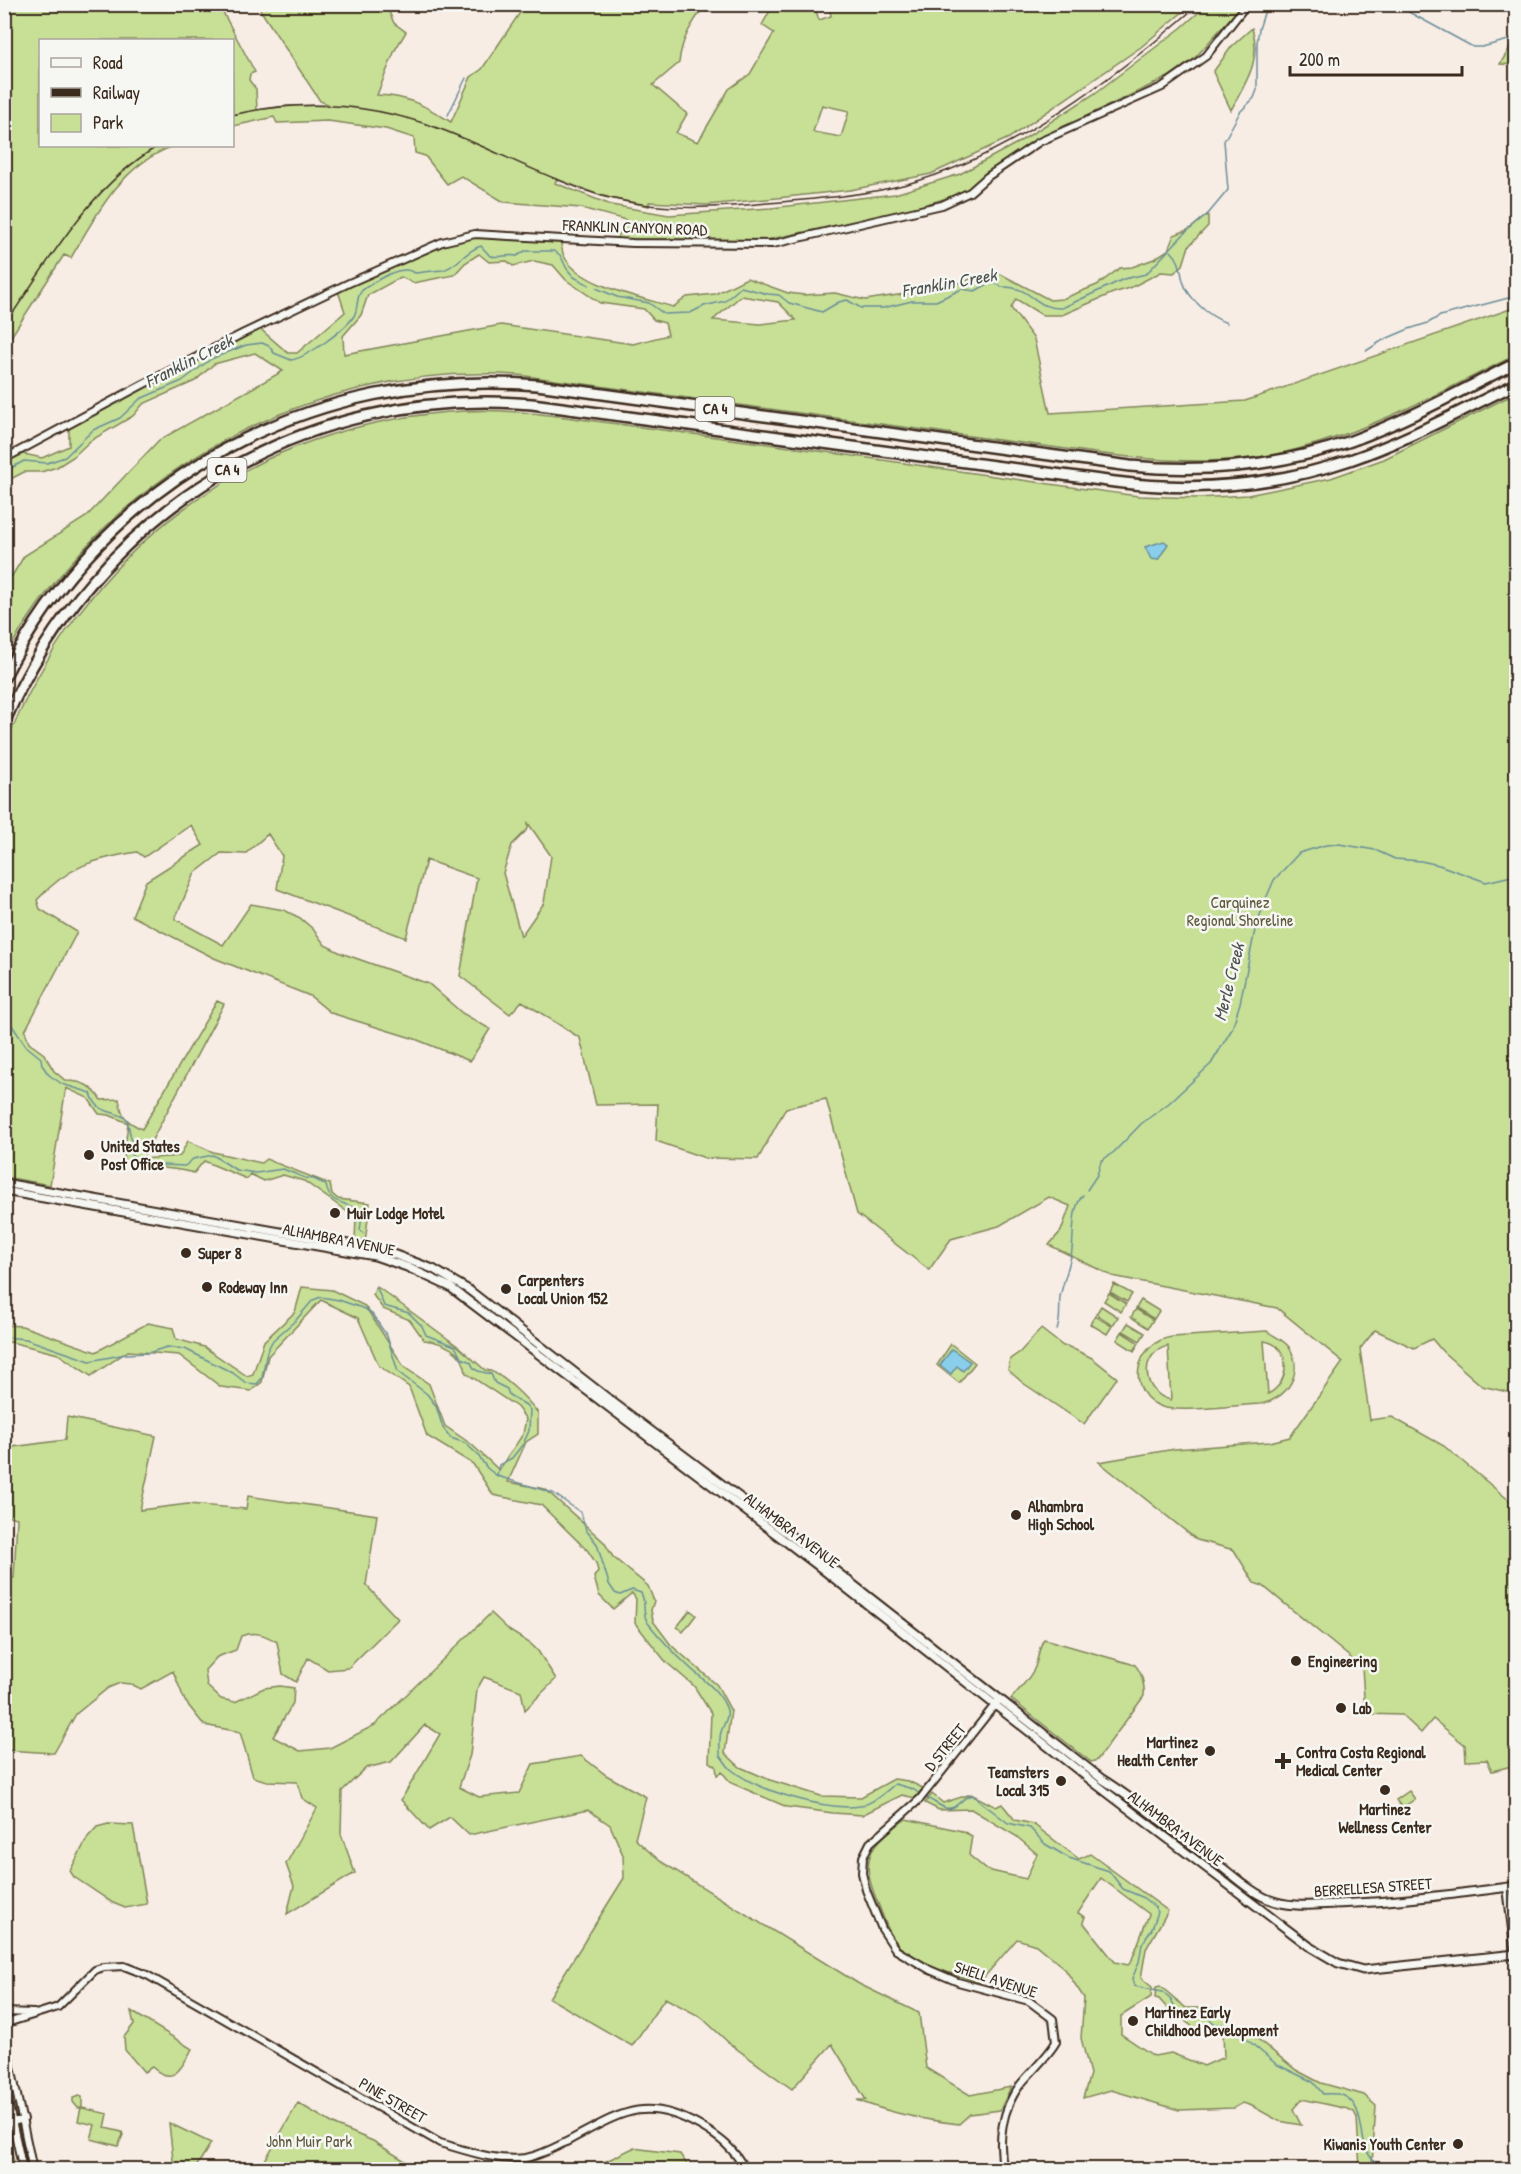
<svg xmlns="http://www.w3.org/2000/svg" width="1521" height="2174" font-family="'Patrick Hand',sans-serif">
<style>
.green{fill:#c7e096;stroke:#81855a;stroke-width:1.5;fill-rule:evenodd}
.water{fill:#89cfeb;stroke:#6a8d99;stroke-width:1.5}
.lines{fill:none;stroke-linecap:round;stroke-linejoin:round}
.stream{stroke:#6a8d99;stroke-width:1.5}
.tertiary-casing{stroke:#3b2a1e;stroke-width:10}
.secondary-casing{stroke:#3b2a1e;stroke-width:11}
.motorway-casing{stroke:#3b2a1e;stroke-width:14}
.tertiary{stroke:#f6f6f2;stroke-width:6}
.secondary{stroke:#f6f6f2;stroke-width:7}
.motorway{stroke:#f6f6f2;stroke-width:9}
.rail{stroke:#3b2a1e;stroke-width:1.5}
.poi-dot{fill:#3b2a1e;stroke:#f6f6f2;stroke-width:2}
.labels{text-anchor:middle;stroke-width:5;stroke-linejoin:round;paint-order:stroke}
.shield{fill:#f6f6f2;stroke:#73675e;stroke-width:1.5}
.shield-label{font-size:15px;font-weight:bold;fill:#3b2a1e}
.street-label{font-size:16px;fill:#3b2a1e;stroke:#f6f6f2}
.park-label{font-size:16px;fill:#5e583c;stroke:#f6f6f2}
.poi-label{font-size:16px;font-weight:bold;fill:#3b2a1e;stroke:#f6f6f2;text-anchor:start}
.water-label{font-size:18px;font-style:italic;fill:#4e5351;stroke:#f6f6f2}
</style>
<rect width="100%" height="100%" fill="#f8ede4"/>
<filter id="ink" filterUnits="userSpaceOnUse"><feTurbulence type="fractalNoise" baseFrequency=".0167" numOctaves="2"/><feDisplacementMap in="SourceGraphic" scale="12" xChannelSelector="R" yChannelSelector="G"/><feConvolveMatrix kernelMatrix="1 2 1 2 8 2 1 2 1" color-interpolation-filters="sRGB"/></filter>
<g filter="url(#ink)">
<path class="green" d="M829 4 1191 5 1141 47 1009 138 931 174 850 190 777 198 707 205 649 202V206L604 197 557 179 555 183 611 205 669 215 771 208 895 194 960 174 1019 142 1094 94 1181 28 1207 5H1242L1194 59 1168 77 1035 141 963 193 908 210 766 240 617 239 626 220 581 208 504 202 461 176 447 184 425 156 415 153 414 138 386 129 328 121 277 123 274 117 233 126 232 40H40V146H174C123 163 96 214 71 258L64 255 5 346V5H219L255 72 250 74 249 80 256 89 257 110 288 106 330 105 320 101 257 5H386L394 23 406 32 395 50 377 95C408 96 426 106 451 122L471 77 482 69 525 5H706C692 22 681 40 679 63L653 85 687 114 676 133 698 142 729 89 750 74 774 33 762 25 772 7C791 3 798 6 816 11L819 20 831 16ZM822 105 849 111 841 137 813 132Z
M1252 28C1262 60 1246 82 1231 110L1213 72 1232 46Z
M1514 41H1516V68L1515 65 1500 64Z
M1208 214V226L1189 246 1183 265 1174 273 1161 272 1130 288 1113 293 1062 315H1042L1016 299 1011 308 1034 339 1050 413 1245 401 1516 307V355C1446 389 1375 429 1298 449 1235 466 1167 462 1103 454L518 375C309 361 106 474 5 657V570L12 576 24 556 86 517 159 440 283 371 255 353 214 364 195 381 143 404 133 416 90 441 73 457 57 467 41 472H24L5 482V459L15 452 42 458 69 446V423L258 327 288 353H297L345 312 337 288 401 259 475 234 560 238C561 243 562 252 564 256 579 286 644 298 673 307L687 297 715 294 747 278 788 293 804 295 835 293 865 300 944 288 995 271 1050 300 1062 299 1097 285 1120 268 1132 267 1154 259 1168 250 1174 235 1190 229ZM479 254 489 262 507 261 513 266 534 261 553 265 566 280 600 303 644 309 654 320 665 323 668 335 633 344 501 325 344 354 343 336 361 315 368 295 401 277 413 283 454 275 465 263ZM741 296 778 302 796 320 760 324 713 320Z
M1516 393V1394L1482 1386 1443 1352 1432 1339 1414 1348 1375 1330 1360 1349 1370 1420 1392 1417 1444 1446 1516 1506V1765L1492 1771 1487 1760 1466 1761 1465 1745 1433 1719 1421 1733 1402 1715 1365 1714 1362 1667 1263 1586 1254 1583 1234 1550 1197 1540 1099 1462 1175 1449 1270 1442 1290 1437 1343 1362 1277 1308 1112 1276 1049 1245 1061 1231 1070 1206 1049 1197 999 1226 951 1239 929 1270 857 1214 826 1099 786 1108 758 1159 705 1158 656 1141 658 1104 596 1105 580 1038 522 1001 510 1014 460 976 477 878 426 860 406 938 277 889 282 856 268 834 245 854 221 853 195 873 175 919 223 945 251 904 284 910 300 918 313 929 325 945 341 953 429 984 462 1013 490 1029 470 1061 415 1039 331 1013 310 996 214 958 132 916 146 881 203 845 191 825 144 857 137 852C94 859 68 866 37 900L40 909 77 932 25 1031 29 1043 44 1054 54 1071 66 1081C83 1081 92 1086 101 1100L119 1099C122 1117 125 1121 142 1129L217 1001 224 1004 142 1159 180 1156 188 1141 213 1152 261 1163 266 1159 330 1184 332 1194 338 1199 370 1203 365 1242 355 1240 356 1218 304 1181 283 1175 264 1181 250 1174 247 1179 204 1161 194 1173C170 1167 147 1167 123 1164L128 1123 109 1115 99 1114 88 1098 66 1088 50 1185 5 1177 4 749C82 549 250 422 466 411 507 409 548 415 588 420 633 426 678 432 723 438 862 456 1000 478 1139 496L1197 498 1248 495 1331 478 1384 459ZM528 823 551 856 544 903 521 936 503 873 512 845 528 829Z
M1114 1284 1132 1294 1127 1302 1110 1292Z
M376 1286 459 1347 485 1370C500 1370 529 1401 538 1413V1434L526 1442 508 1482 545 1489 604 1542 613 1557 648 1586 654 1601 651 1610 653 1621 671 1645 717 1685 731 1711 725 1753 740 1767 770 1780 821 1796 861 1797 894 1779 908 1781 923 1788 915 1798 902 1795 862 1815 833 1813 787 1807 731 1783 722 1772 717 1775 716 1766 709 1762 711 1713 694 1686 666 1662 635 1623 636 1599 632 1593 613 1609 599 1595 594 1577 598 1571 596 1563 588 1551 541 1505 493 1495 473 1464 427 1436 409 1387 379 1366 358 1318 321 1300 268 1356 262 1382 251 1391 221 1387 179 1355 128 1351 91 1376 58 1354 11 1342 5 1343V1325L22 1326 96 1352 148 1323 173 1328 176 1339 204 1347 247 1376 253 1374 264 1341 295 1312 302 1287 332 1290 365 1306 404 1367 429 1384 445 1426 471 1444 499 1470 523 1434 526 1419 517 1407 466 1373C464 1351 443 1342 424 1340L410 1320 383 1309 373 1295Z
M1109 1293 1126 1304 1121 1312 1104 1301Z
M1141 1300 1159 1311 1154 1319 1136 1308Z
M1101 1306 1118 1317 1113 1325 1096 1314Z
M1136 1309 1153 1320 1148 1328 1131 1317Z
M1095 1316 1112 1326 1107 1334 1090 1324Z
M1128 1323 1145 1333 1140 1341 1123 1331Z
M1041 1329 1063 1346H1067L1092 1358 1117 1378 1084 1424 1023 1383 1008 1370 1010 1359 1020 1352Z
M1267 1331C1273 1336 1283 1339 1289 1347 1305 1372 1287 1400 1260 1404 1239 1405 1180 1413 1162 1407 1124 1393 1135 1342 1172 1337ZM1264 1341C1292 1345 1291 1383 1268 1394ZM1168 1346 1171 1400C1142 1394 1138 1353 1168 1346Z
M1122 1332 1139 1343 1134 1351 1117 1340Z
M951 1344 975 1363 959 1383 937 1365Z
M67 1417 156 1436 140 1510 188 1504 246 1509 248 1496 377 1515 366 1585 398 1619 348 1668 328 1670 308 1658 296 1682 283 1674 277 1642C264 1634 255 1631 241 1636L236 1650 217 1657 205 1670 207 1686 221 1699 235 1702 264 1688 280 1686 294 1688 293 1703 273 1737 300 1751 330 1748 375 1725 491 1613 510 1631 531 1644 538 1651 556 1679 525 1710 521 1691 484 1677 477 1689 470 1755 459 1787 479 1797 519 1793 533 1764 581 1756 606 1775 646 1797 635 1839 660 1861 859 1984 919 2013 926 2068 970 2095 1011 2087 1000 2110 970 2114 959 2124C924 2120 889 2113 857 2100H866L832 2044 792 2089 730 2044 701 2017 665 1998 632 2046 549 1998 624 1878 623 1855 610 1825 588 1810 469 1835 450 1817 429 1830 401 1800 440 1734 425 1725 391 1762 366 1768 342 1791 341 1834 355 1873 287 1914 294 1886 286 1864 317 1808 302 1798 297 1782 267 1781 253 1777 240 1732 204 1725 185 1701 173 1671 141 1689 131 1684 120 1683 108 1688 76 1714 54 1753 5 1750V1580L14 1578 17 1518 5 1515V1448L65 1440Z
M690 1610 696 1615 683 1632 677 1627Z
M1044 1639 1135 1665C1142 1672 1145 1687 1144 1696L1097 1760 1091 1762 1011 1699C1019 1689 1030 1679 1035 1667 1039 1657 1038 1648 1044 1639Z
M1409 1791 1415 1799 1402 1808 1396 1800Z
M932 1794 943 1803 971 1794 996 1807 1002 1804 1015 1820 1033 1824 1079 1859 1090 1854 1168 1911 1146 1949 1141 1978 1152 1987 1151 1997 1121 2016V2034L1154 2056 1171 2053 1204 2066 1224 2057 1223 2034 1196 2029 1167 2008 1159 1999 1155 1998 1156 1987 1160 1986 1186 2008H1211L1243 2027 1296 2070 1321 2083 1364 2095 1376 2106 1372 2165H1422L1447 2169H1360L1357 2118 1354 2112 1348 2109 1302 2099 1293 2109 1301 2125 1279 2121 1252 2106 1243 2103 1234 2108 1179 2110 1111 2090 1083 2098 1090 2074 1081 2038 1084 1998 1065 1969 1036 1945 1017 1939 980 1982C957 1976 917 1964 900 1947 889 1935 885 1921 879 1906 859 1859 866 1848 906 1819L962 1831 972 1836 969 1855 987 1870 1026 1879 1037 1854 1016 1836 971 1809 939 1810 925 1803ZM1101 1878 1149 1914 1131 1962 1128 1965 1115 1962 1110 1956 1083 1922 1085 1917 1078 1913Z
M108 1824 133 1825 147 1904 125 1908 113 1903 74 1877 70 1871 88 1837 97 1827Z
M131 2011 192 2049C182 2067 174 2087 152 2067L144 2072 125 2050 124 2037 134 2024Z
M79 2096 82 2097V2108L108 2114 105 2128 122 2132 123 2135 118 2146 91 2139 95 2125 78 2121 81 2108H78L73 2102V2098Z
M298 2103 337 2126 373 2141 418 2169H260Z
M169 2123 211 2143 195 2169H174Z
M4 2135 7 2136 16 2169H5Z
M633 2148 680 2154 690 2169H590Z"/>
<path class="water" d="M1164 541 1168 544 1158 560 1151 559 1145 547Z
M952 1349 970 1362 963 1371 957 1366 951 1374 940 1365Z"/>
<g class="lines">
<path class="stream" d="M1394 4 1473 47H1482L1516 38
M448 115 466 78
M1171 251C1181 261 1180 269 1183 281 1188 299 1210 317 1227 323
M596 288 617 297 649 303 664 314 690 313 704 306 725 301 741 287 768 294 779 295 789 303 822 312 839 302 847 300 861 308H883L912 301H936L962 289 975 291 988 284H998L1001 287C1032 285 1034 310 1062 308L1124 279 1146 274 1184 234 1208 214 1228 190 1224 141 1240 112 1254 98 1257 90V43L1259 29 1267 4
M1366 351 1383 340 1409 329 1428 323 1440 316 1516 296
M4 472 24 461 47 463 65 457 93 430 120 418 140 399 182 381 211 359 246 345 262 343 269 346 274 353 291 360C306 358 345 330 354 316 359 307 355 294 365 288 377 281 393 269 407 270 412 271 411 272 416 273 417 273 440 270 443 270 458 266 466 250 481 246L490 256C500 258 508 254 517 256L525 251H554L560 255 567 269 574 277 589 285
M4 1020 9 1021 26 1046 41 1058 42 1065 49 1075 62 1084 91 1093C97 1115 112 1109 127 1119L132 1143 131 1154 136 1161 141 1164 185 1166 193 1159 213 1155 236 1170 256 1173 283 1169 305 1178 314 1179 326 1185C330 1210 350 1197 362 1216L360 1230 363 1233
M1087 1190 1097 1175 1101 1161 1114 1152 1141 1124 1169 1103 1211 1064 1232 1029 1240 1003 1255 930 1265 901 1274 880 1299 853 1326 845 1339 844 1375 850 1395 859 1421 861 1439 865 1486 882 1516 875
M376 1286 384 1306 409 1313 422 1326 426 1335 455 1346 461 1358 471 1362C474 1373 481 1371 491 1374L495 1383 507 1389 509 1395 526 1405 530 1410 529 1431 523 1444 512 1458 499 1465 497 1475
M1057 1330C1061 1320 1059 1308 1060 1297 1063 1283 1068 1270 1071 1256 1075 1237 1070 1210 1083 1195
M4 1337 26 1339 90 1361 126 1354 148 1353 167 1347 185 1349 233 1373 246 1383 257 1384 262 1378 267 1351 273 1340 296 1320 313 1300 321 1297 339 1300 365 1309 372 1314 387 1336 398 1372 427 1394 436 1406 443 1428 451 1438 465 1443 477 1454 487 1468 497 1476 553 1493 580 1512 586 1530 597 1544 609 1584 615 1593 620 1595 632 1590 641 1593C647 1603 641 1613 648 1623 660 1638 673 1652 687 1665 701 1679 720 1689 727 1710 729 1718 723 1725 721 1732 719 1739 720 1748 720 1755 724 1760 727 1766 732 1770 758 1791 827 1811 860 1806 874 1803 885 1792 895 1784L913 1789 921 1795
M925 1797C931 1800 937 1804 943 1807 956 1813 960 1797 972 1795L1008 1823 1030 1828 1045 1844 1069 1858 1109 1871 1123 1889 1142 1897 1154 1906 1158 1912 1152 1929 1142 1944 1139 1962 1132 1979 1134 1986 1162 1992 1171 2000 1181 2017 1203 2013 1215 2024 1228 2025 1232 2027 1276 2064 1313 2082 1323 2094C1330 2094 1336 2093 1342 2095 1368 2105 1356 2143 1373 2160 1393 2174 1423 2158 1444 2170"/>
<g class="tertiary-casing">
<path id="tertiary" d="M4 459 142 385 244 333 349 283 442 242 475 234 633 243 773 244 942 205 970 192 987 177 1039 142 1162 87 1206 56 1247 4
M998 1701 920 1799 870 1843 863 1857 862 1873 866 1890 882 1929 896 1950 930 1970 958 1982 1029 2001 1053 2019 1056 2042C1046 2059 1032 2070 1020 2085 1002 2109 997 2141 1004 2170
M1507 1887 1516 1964
M4 2012 34 2013
M4 2024 58 2007 95 1970 104 1967 124 1966 147 1975 440 2143C468 2151 497 2162 526 2158 541 2155 554 2148 568 2141 619 2114 644 2094 700 2126 719 2137 735 2149 745 2170
M4 2034 33 2170
M4 2084 23 2170
M4 2124 24 2119"/>
</g>
<g class="secondary-casing">
<path id="secondary" d="M4 1183 382 1250 433 1269 469 1290 614 1403 791 1536 1102 1779C1145 1806 1182 1839 1223 1868 1237 1879 1251 1892 1268 1899 1289 1908 1313 1905 1335 1904 1396 1902 1456 1894 1516 1886
M4 1191 375 1256 407 1267 450 1287 817 1565 1097 1785 1309 1946 1338 1963 1363 1970 1516 1954"/>
</g>
<g class="motorway-casing">
<path id="motorway" d="M4 678C104 477 316 366 537 385L1130 466C1205 473 1280 466 1351 441 1408 420 1462 390 1516 363
M4 723C96 511 301 385 532 404L1115 482C1194 492 1274 486 1350 460 1408 440 1462 410 1516 384"/>
</g>
<use href="#tertiary" class="tertiary"/>
<use href="#secondary" class="secondary"/>
<use href="#motorway" class="motorway"/>
<path class="rail" d="M232 115C303 98 375 104 443 130 492 149 538 174 587 191 647 212 706 209 768 203 814 199 862 196 907 184 1010 157 1120 74 1199 4
M4 326C49 261 89 187 158 146"/>
</g>
</g>
<g class="poi-dot">
<circle cx="89" cy="1155" r="6"/>
<circle cx="335" cy="1213" r="6"/>
<circle cx="186" cy="1253" r="6"/>
<circle cx="207" cy="1287" r="6"/>
<circle cx="506" cy="1289" r="6"/>
<circle cx="1016" cy="1515" r="6"/>
<circle cx="1296" cy="1661" r="6"/>
<circle cx="1341" cy="1708" r="6"/>
<circle cx="1210" cy="1751" r="6"/>
<path d="M1280 1752h6v6h6v6h-6v6h-6v-6h-6v-6h6z"/>
<circle cx="1061" cy="1781" r="6"/>
<circle cx="1385" cy="1790" r="6"/>
<circle cx="1133" cy="2021" r="6"/>
<circle cx="1458" cy="2144" r="6"/>
</g>
<g class="labels">
<g class="shield">
<rect x="695.5" y="397" width="39" height="24" rx="4.5"/>
<rect x="207.5" y="458" width="39" height="24" rx="4.5"/>
</g>
<g class="shield-label">
<text x="715" y="414">CA 4</text>
<text x="227" y="475">CA 4</text>
</g>
<g class="street-label">
<text transform="translate(635 227) rotate(2)" y="6">FRANKLIN CANYON ROAD</text>
<text transform="translate(339 1239) rotate(11)" y="6">ALHAMBRA AVENUE</text>
<text transform="translate(792 1530) rotate(37)" y="6">ALHAMBRA AVENUE</text>
<text transform="translate(945 1747) rotate(-51)" y="6">D STREET</text>
<text transform="translate(1176 1828) rotate(37)" y="6">ALHAMBRA AVENUE</text>
<text transform="translate(1373 1887) rotate(-4)" y="6">BERRELLESA STREET</text>
<text transform="translate(996 1979) rotate(18)" y="6">SHELL AVENUE</text>
<text transform="translate(393 2100) rotate(30)" y="6">PINE STREET</text>
</g>
<g class="park-label">
<text x="1240" y="908">Carquinez<tspan x="1240" dy="18">Regional Shoreline</tspan></text>
<text x="309" y="2147">John Muir Park</text>
</g>
<g class="poi-label">
<text x="101" y="1152">United States<tspan x="101" dy="18">Post Office</tspan></text>
<text x="347" y="1219">Muir Lodge Motel</text>
<text x="198" y="1259">Super 8</text>
<text x="518" y="1286">Carpenters<tspan x="518" dy="18">Local Union 152</tspan></text>
<text x="219" y="1293">Rodeway Inn</text>
<text x="1028" y="1512">Alhambra<tspan x="1028" dy="18">High School</tspan></text>
<text x="1308" y="1667">Engineering</text>
<text x="1353" y="1714">Lab</text>
<text x="1198" y="1748" text-anchor="end">Martinez<tspan x="1198" dy="18">Health Center</tspan></text>
<text x="1296" y="1758">Contra Costa Regional<tspan x="1296" dy="18">Medical Center</tspan></text>
<text x="1049" y="1778" text-anchor="end">Teamsters<tspan x="1049" dy="18">Local 315</tspan></text>
<text x="1385" y="1815" text-anchor="middle">Martinez<tspan x="1385" dy="18">Wellness Center</tspan></text>
<text x="1145" y="2018">Martinez Early<tspan x="1145" dy="18">Childhood Development</tspan></text>
<text x="1446" y="2150" text-anchor="end">Kiwanis Youth Center</text>
</g>
<g class="water-label">
<text transform="translate(949 283) rotate(-10)" y="6">Franklin Creek</text>
<text transform="translate(189 361) rotate(-27)" y="6">Franklin Creek</text>
<text transform="translate(1229 982) rotate(-76)" y="6">Merle Creek</text>
</g>
</g>
<rect width="1521" height="2174" fill="none" stroke="#f6f6f2" stroke-width="24"/>
<rect x="12" y="12" width="1497" height="2150" fill="none" stroke="#3b2a1e" stroke-width="2" filter="url(#ink)"/>
<rect x="39" y="39" width="195" height="108" fill="#f6f6f2" stroke="#aba49d" stroke-width="1.5"/>
<rect x="51" y="58" width="30" height="9" fill="#f6f6f2" stroke="#aba49d" stroke-width="1.5"/>
<text x="93" y="69" font-size="18" fill="#3b2a1e">Road</text>
<rect x="51" y="88" width="30" height="9" fill="#3b2a1e" stroke="#aba49d" stroke-width="1.5"/>
<text x="93" y="99" font-size="18" fill="#3b2a1e">Railway</text>
<rect x="51" y="114" width="30" height="18" fill="#c7e096" stroke="#aba49d" stroke-width="1.5"/>
<text x="93" y="129" font-size="18" fill="#3b2a1e">Park</text>
<path d="M1290 66v9h172v-9" fill="none" stroke="#3b2a1e" stroke-width="3"/>
<text x="1299" y="66" font-size="18" fill="#3b2a1e" stroke="#f6f6f2" stroke-width="4.5" paint-order="stroke">200 m</text>
</svg>
